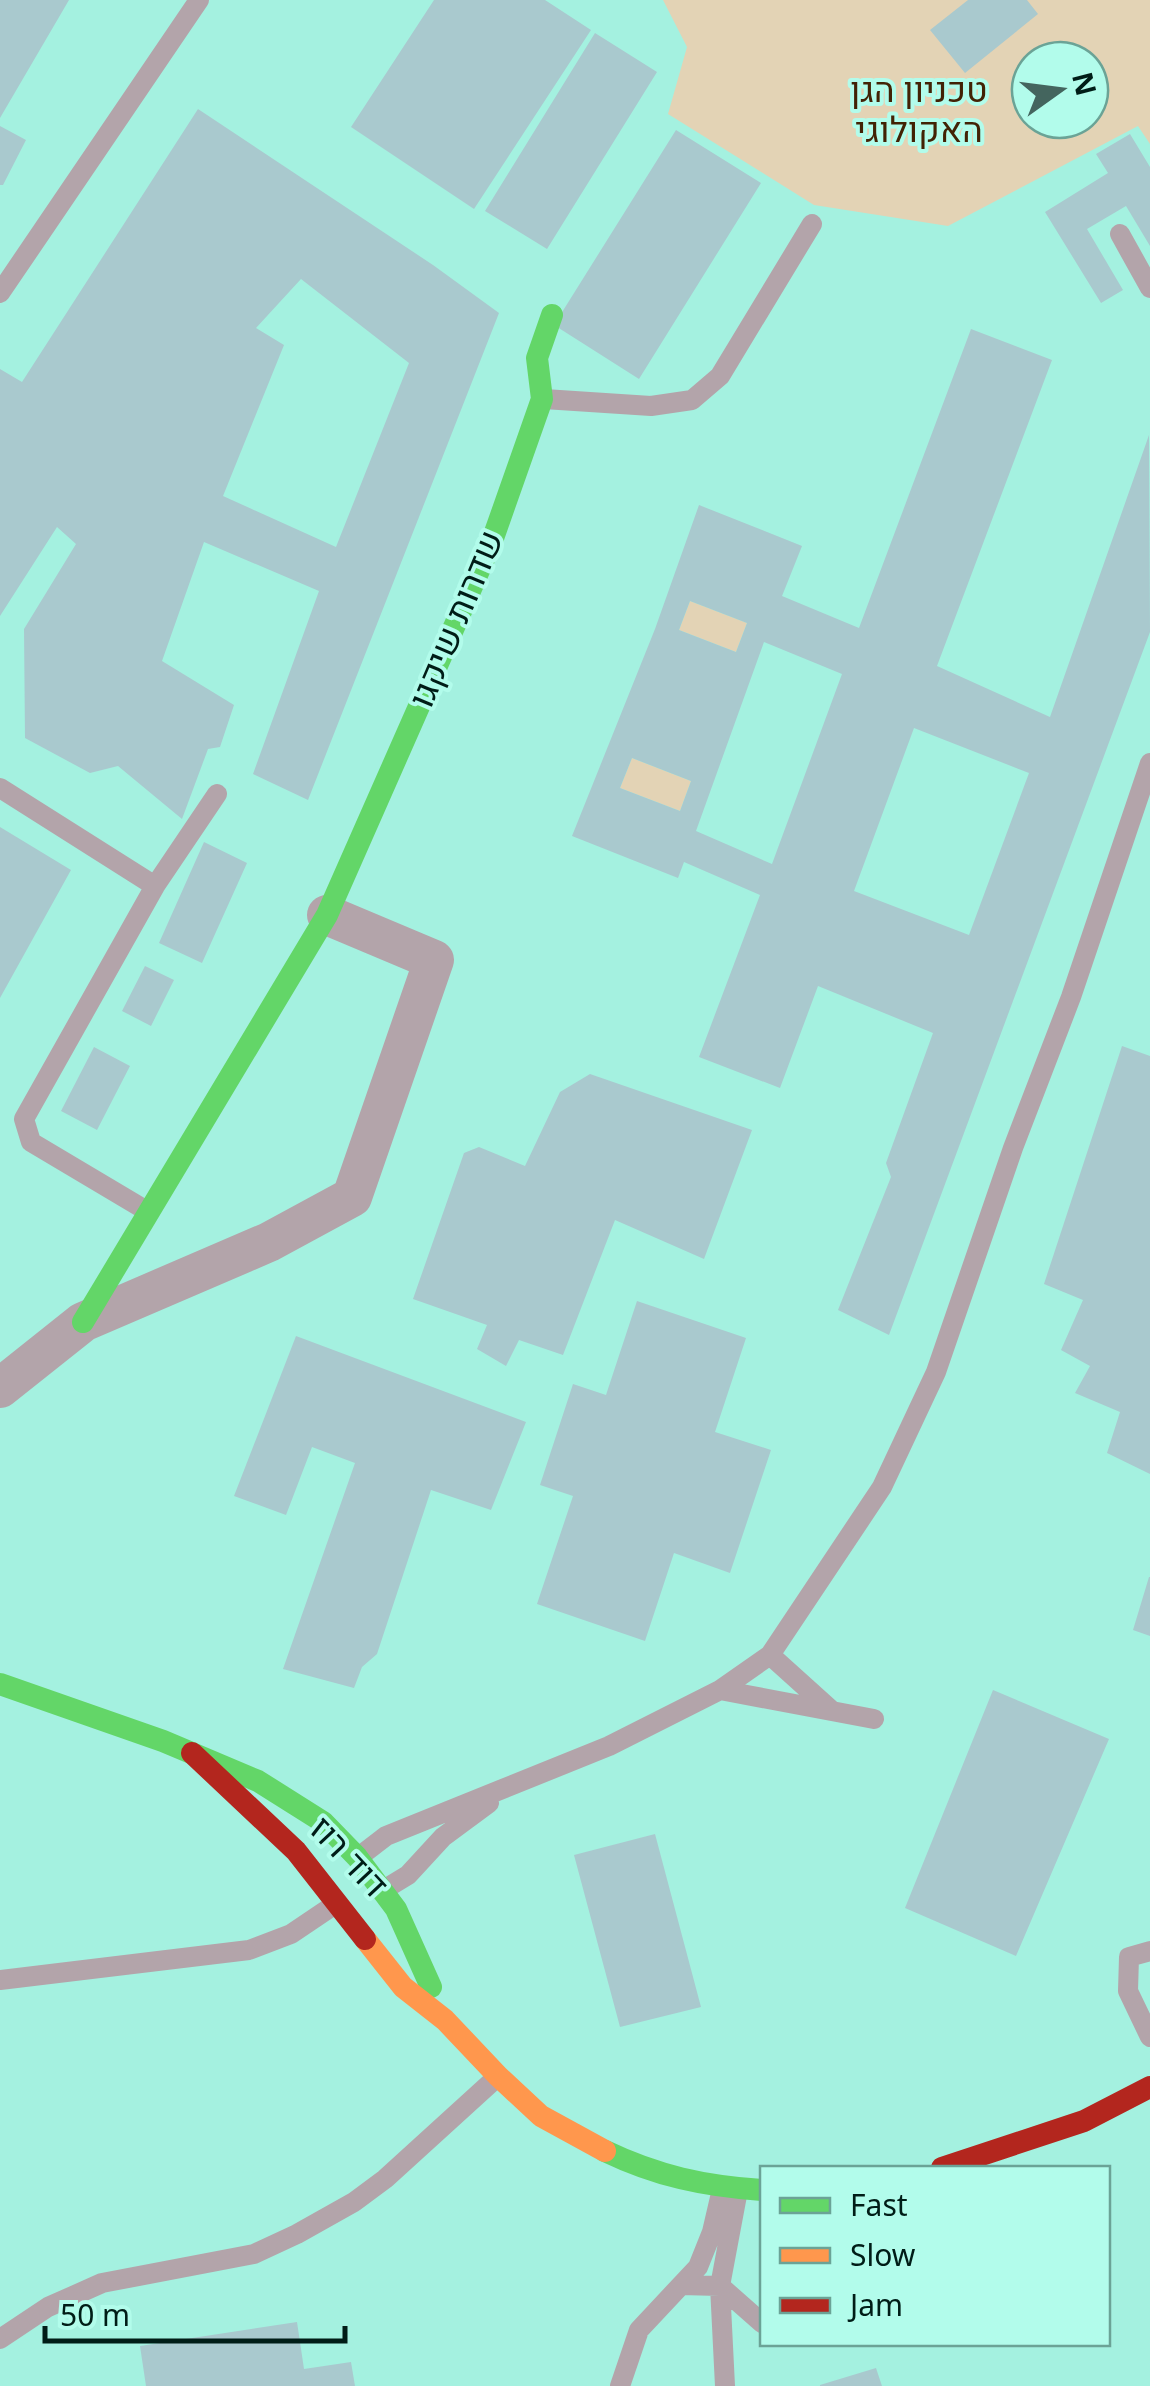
<svg xmlns="http://www.w3.org/2000/svg" width="1150" height="2386" font-family="'Noto Sans',Heebo,sans-serif">
<style>
.built{fill:#a4f1e0;fill-rule:evenodd}
.green{fill:#e3d3b5;fill-rule:evenodd}
.building{fill:#a9c9ce;fill-rule:evenodd}
.lines{fill:none;stroke-linecap:round;stroke-linejoin:round}
.lane{stroke:#b3a4aa;stroke-width:20}
.street{stroke:#b3a4aa;stroke-width:40}
.fast{stroke:#63d668;stroke-width:22}
.slow{stroke:#ff974d;stroke-width:22}
.jam{stroke:#b3261e;stroke-width:22}
.labels{text-anchor:middle;stroke-width:8;stroke-linejoin:round;paint-order:stroke}
.park-label{font-size:35px;fill:#422205;stroke:#b2fceb}
.street-label{font-size:35px;fill:#001d17;stroke:#b2fceb}
</style>
<rect width="100%" height="100%" fill="#c3ebe2"/>
<path class="built" d="M0 0H1150V2386H0ZM1030 60H1090V120H1030ZM762 2168H1108V2344H762Z"/>
<path class="green" d="M663 0H1150V144L1138 126 948 226 814 205 668 114 687 47ZM1030 60H1090V120H1030Z
M690 601 747 623 736 652 679 630Z
M632 758 691 781 680 811 620 788Z"/>
<path class="building" d="M0 0H69L0 118Z
M434 0H545L591 30 474 209 351 127Z
M968 0H1027L1038 14 965 73 930 30Z
M595 33 657 72 547 249 485 211Z
M198 109 433 265 499 313 308 800 253 774 319 591 204 542 162 661 234 705 220 747 208 749 182 819 118 766 90 773 25 738 24 629 76 544 57 527 0 616V369L22 382ZM301 279 409 363 336 547 223 496 284 345 256 328Z
M0 126 26 140 3 185H0Z
M676 130 761 183 639 379 554 325Z
M1130 134 1150 167V246L1126 206 1087 229 1123 290 1101 303 1045 212 1108 173 1096 154Z
M971 329 1052 360 937 666 1050 717 1149 435 1150 632 889 1335 838 1310 891 1177 886 1163 933 1033 818 986 780 1088 699 1057 760 895 684 862 678 878 572 836 655 629 699 505 802 546 782 596 859 628ZM690 601 747 623 736 652 679 630ZM764 642 842 674 772 864 696 831ZM914 728 1029 773 969 935 854 891ZM632 758 691 781 680 811 620 788Z
M0 827 71 870 0 998Z
M204 842 247 863 202 963 159 943Z
M145 966 174 980 151 1026 122 1011Z
M1122 1046 1150 1056V1474L1107 1453 1120 1412 1075 1393 1090 1366 1061 1350 1083 1300 1044 1284Z
M94 1047 130 1066 97 1130 61 1111Z
M590 1074 752 1130 704 1259 615 1220 563 1355 519 1340 506 1366 477 1349 487 1325 413 1299 464 1153 479 1147 525 1166 560 1092Z
M637 1301 746 1338 715 1432 771 1450 730 1573 674 1553 645 1641 537 1604 573 1496 540 1485 573 1384 606 1395Z
M296 1336 526 1422 491 1510 431 1490 377 1654 362 1667 354 1688 283 1669 355 1463 312 1447 286 1515 234 1496Z
M1149 1577H1150V1636L1133 1630Z
M993 1690 1109 1739 1016 1956 905 1908Z
M655 1834 701 2007 620 2027 574 1855Z
M297 2322 304 2369 351 2362 355 2386H146L140 2346Z
M876 2368 882 2386H820V2385Z"/>
<g class="lines">
<path class="lane" d="M1120 234 1150 288
M0 293 199 0
M544 399 651 406 692 400 720 376 812 224
M0 788 155 886
M147 1211 31 1142 24 1119 155 886 217 794
M770 1655 831 1710
M720 1690 874 1719
M360 1856 386 1836 609 1746 720 1690 770 1655 882 1487 936 1372 1013 1148 1071 997 1150 763
M385 1889 408 1875 443 1837 489 1803
M1150 1951 1129 1957 1128 1991 1150 2037
M0 1980 249 1950 291 1934 334 1905
M681 2285 720 2286 762 2323
M0 2339 48 2307 102 2283 254 2254 297 2234 354 2202 385 2179 496 2078
M620 2386 639 2330 698 2267 712 2232 722 2189
M725 2386 720 2286 738 2190"/>
<path class="street" d="M0 1388 83 1322 269 1242 352 1197 434 960 327 915"/>
<path class="fast" d="M83 1322 327 915 492 541 542 399 537 358 552 315
M0 1684 163 1741 258 1781 323 1822 357 1857 396 1909 431 1987
M605 2151C657 2176 704 2186 762 2190"/>
<path class="slow" d="M365 1939 403 1987 445 2020 498 2076 541 2116 605 2151"/>
<path class="jam" d="M192 1753 296 1851 365 1939
M942 2168 1084 2121 1150 2087"/>
</g>
<g class="labels">
<g class="park-label">
<text x="919" y="102">טכניון הגן<tspan x="919" dy="40">האקולוגי</tspan></text>
</g>
<g class="street-label">
<text transform="translate(456 619) rotate(-67)" y="12">שדרות שיקגו</text>
<text transform="translate(349 1857) rotate(47)" y="12">דוד רוז</text>
</g>
</g>
<rect x="760" y="2166" width="350" height="180" fill="#b2fceb" stroke="#6ba396" stroke-width="2.5"/>
<rect x="780" y="2198" width="50" height="15" fill="#63d668" stroke="#6ba396" stroke-width="2.5"/>
<text x="850" y="2216" font-size="30" fill="#001d17">Fast</text>
<rect x="780" y="2248" width="50" height="15" fill="#ff974d" stroke="#6ba396" stroke-width="2.5"/>
<text x="850" y="2266" font-size="30" fill="#001d17">Slow</text>
<rect x="780" y="2298" width="50" height="15" fill="#b3261e" stroke="#6ba396" stroke-width="2.5"/>
<text x="850" y="2316" font-size="30" fill="#001d17">Jam</text>
<g transform="translate(1060 90) rotate(76)"><circle r="48" fill="#b2fceb" stroke="#6ba396" stroke-width="2.5"/>
<path d="M0-8L18 38L0 25L-18 38Z" fill="#44655e"/>
<text y="-15" font-size="28" font-weight="bold" text-anchor="middle" fill="#001d17">N</text>
</g>
<path d="M45 2326v15h300v-15" fill="none" stroke="#001d17" stroke-width="5"/>
<text x="60" y="2326" font-size="30" fill="#001d17" stroke="#b2fceb" stroke-width="8" paint-order="stroke">50 m</text>
</svg>
